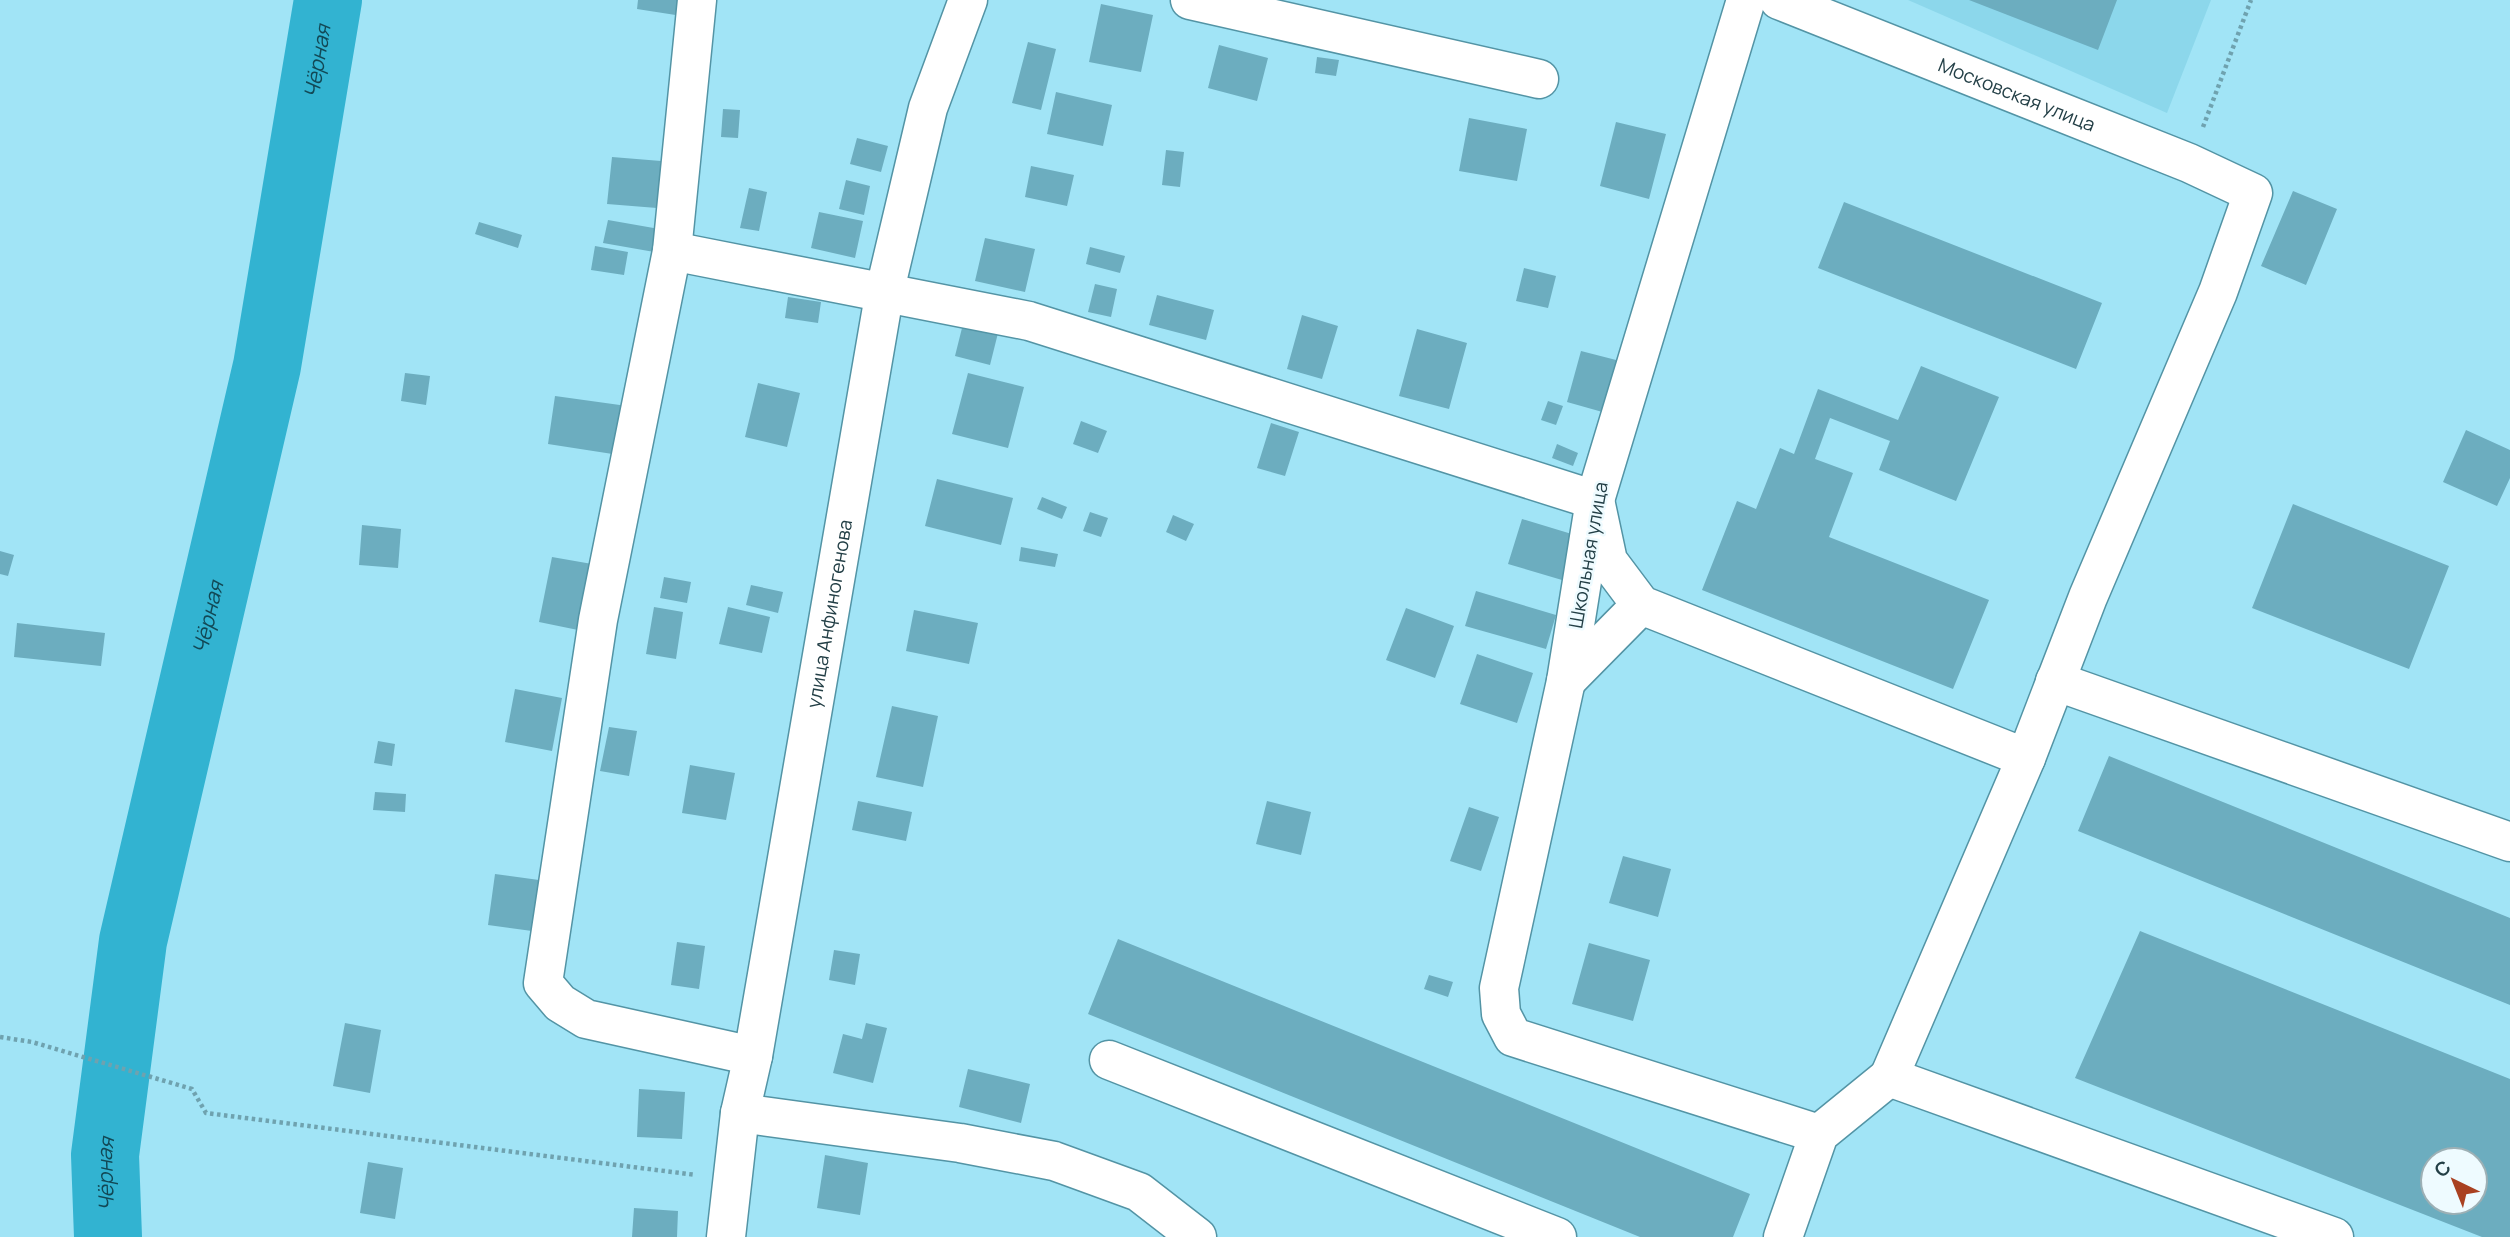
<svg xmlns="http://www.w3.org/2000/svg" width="2510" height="1237" font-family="Manrope,sans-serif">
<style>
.built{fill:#8cd7eb}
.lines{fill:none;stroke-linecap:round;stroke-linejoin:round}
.river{stroke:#32b3d1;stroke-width:68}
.building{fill:#6cadbf;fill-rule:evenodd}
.minor-casing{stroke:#5394a5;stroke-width:41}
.path{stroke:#6fa2af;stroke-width:4.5;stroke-dasharray:3.5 3.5;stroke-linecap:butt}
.minor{stroke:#fff;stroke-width:38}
.labels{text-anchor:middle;stroke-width:5;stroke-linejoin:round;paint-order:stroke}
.street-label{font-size:19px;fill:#233f46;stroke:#eefbff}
.water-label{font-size:21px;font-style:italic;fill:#124855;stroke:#eefbff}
</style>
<rect width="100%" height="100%" fill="#a1e4f6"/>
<path class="built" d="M1908 0H2211L2167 113Z"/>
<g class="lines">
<path class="river" id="s1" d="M108 1237 105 1155 133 941 267 366 328 0"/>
</g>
<path class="building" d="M638 0H685L682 16 637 9Z
M1969 0H2117L2098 50Z
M1101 4 1153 15 1141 72 1089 62Z
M1028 42 1056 49 1041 110 1012 103Z
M1219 45 1268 58 1257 101 1208 88Z
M1317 57 1339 60 1336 76 1315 73Z
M1056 92 1112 105 1103 146 1047 134Z
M723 109 740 110 738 138 721 137Z
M1469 118 1527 129 1517 181 1459 171Z
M1616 122 1666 134 1649 199 1600 186Z
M857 138 888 146 881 172 850 164Z
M1166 150 1184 152 1180 187 1162 185Z
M612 157 661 161 657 208 607 204Z
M1031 166 1074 175 1067 206 1025 197Z
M846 180 870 186 864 215 839 209Z
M749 188 767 192 759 231 740 228Z
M2293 191 2337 209 2306 285 2261 266Z
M1844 202 2102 303 2076 369 1818 268Z
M819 212 863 221 855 258 811 248Z
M608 220 665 230 660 253 603 243Z
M479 222 522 235 518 248 475 234Z
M985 238 1035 249 1025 292 975 281Z
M595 246 628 252 624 275 591 270Z
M1090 247 1125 256 1120 273 1086 264Z
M1524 268 1556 276 1548 308 1516 301Z
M1095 284 1117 289 1111 317 1088 312Z
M1157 295 1214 310 1206 340 1149 325Z
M788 297 821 302 818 323 785 318Z
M1302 315 1338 326 1322 379 1287 369Z
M964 320 999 329 990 365 955 356Z
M1417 329 1467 343 1449 409 1399 396Z
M1581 351 1620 361 1606 413 1567 402Z
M1921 366 1999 397 1956 501 1879 470 1890 441 1830 418 1815 459 1853 473 1829 537 1989 600 1953 689 1702 590 1737 501 1756 509 1780 448 1794 454 1818 389 1898 420Z
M405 373 430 376 426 405 401 401Z
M968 373 1024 387 1008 448 952 434Z
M758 383 800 393 787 447 745 437Z
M555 396 627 406 619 455 548 444Z
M1548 401 1563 406 1556 425 1541 420Z
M1081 421 1107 431 1098 453 1073 444Z
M1271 423 1299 432 1285 476 1257 468Z
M2466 430 2510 450V478L2497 506 2443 482Z
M1557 444 1578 453 1573 466 1552 458Z
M937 479 1013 498 1001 545 925 526Z
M1042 497 1067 507 1062 519 1037 509Z
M2293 504 2449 566 2409 669 2252 608Z
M1090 512 1108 518 1101 537 1083 531Z
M1173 515 1194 524 1186 541 1166 532Z
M1522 519 1575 535 1562 580 1508 564Z
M362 525 401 529 398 568 359 565Z
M1021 547 1058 554 1055 567 1019 561Z
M0 551 14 555 8 576 0 574Z
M552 557 592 564 578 630 539 622Z
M664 577 691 582 687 603 660 598Z
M751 585 783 592 778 613 746 605Z
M1476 591 1556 615 1546 649 1465 626Z
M654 607 683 612 676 659 646 654Z
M728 607 770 617 762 653 719 644Z
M1406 608 1454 626 1435 678 1386 660Z
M914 610 978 623 969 664 906 651Z
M17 623 105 633 101 666 14 657Z
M1477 654 1533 673 1517 723 1460 704Z
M515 689 562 698 552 751 505 742Z
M892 706 938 716 923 787 876 777Z
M609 727 637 731 629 776 600 771Z
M378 741 395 744 392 766 374 763Z
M2109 756 2510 918V1005L2078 831Z
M690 765 735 773 726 820 682 813Z
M375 792 406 794 405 812 373 810Z
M858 801 912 812 906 841 852 830Z
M1267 801 1311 812 1301 855 1256 844Z
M1469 807 1499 817 1481 871 1450 861Z
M1623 856 1671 869 1658 917 1609 903Z
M495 874 539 880 532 931 488 925Z
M2140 931 2510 1079V1237H2482L2075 1078ZM2433 1160H2475V1202H2433Z
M1118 939 1750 1194 1733 1237H1640L1088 1014Z
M677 942 705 946 699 989 671 985Z
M1589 943 1650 960 1633 1021 1572 1004Z
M834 950 860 954 855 985 829 980Z
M1429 975 1453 982 1448 997 1424 989Z
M345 1023 381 1030 370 1093 333 1086Z
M866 1023 887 1028 873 1083 833 1073 843 1034 862 1039Z
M968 1069 1030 1084 1021 1123 959 1107Z
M639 1089 685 1092 682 1139 637 1137Z
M825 1155 868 1163 860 1215 817 1208Z
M368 1162 403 1168 395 1219 360 1213Z
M634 1208 678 1211 677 1237H632Z"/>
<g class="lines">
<g class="minor-casing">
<g id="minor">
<path d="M697 0 672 251 598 620 543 983 560 1003 586 1019 753 1056"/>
<path d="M1190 0 1539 79"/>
<path d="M1746 0 1595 500 1566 681 1499 988 1501 1014 1513 1037 1819 1134"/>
<path id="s2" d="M1779 0 2189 163 2253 193 2218 292 2088 597 2026 758 1889 1077 2334 1237"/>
<path d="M672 251 1029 321 1595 500 1608 561 1641 605 2026 758"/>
<path d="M1566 681 1641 605"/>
<path d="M2055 681 2510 842"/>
<path d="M1109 1060 1557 1237"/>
<path d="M740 1113 960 1143 1054 1161 1139 1192 1197 1237"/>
<path id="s3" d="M726 1237 740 1113 753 1056 885 290 928 108 968 0"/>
<path d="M1783 1237 1819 1134 1889 1077"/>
</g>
</g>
<path class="path" d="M2203 127 2251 0
M0 1037 32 1042 192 1089 206 1113 696 1175"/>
<use href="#minor" class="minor"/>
</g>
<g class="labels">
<g class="street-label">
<text dy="7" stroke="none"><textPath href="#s2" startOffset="256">Московская улица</textPath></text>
<text transform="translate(1588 555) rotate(-80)" y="7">Школьная улица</text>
<text dy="7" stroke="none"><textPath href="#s3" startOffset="632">улица Анфиногенова</textPath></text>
</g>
<g class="water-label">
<text dy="7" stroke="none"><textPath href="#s1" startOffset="1197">Чёрная</textPath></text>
<text dy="7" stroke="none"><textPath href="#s1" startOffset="630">Чёрная</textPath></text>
<text dy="7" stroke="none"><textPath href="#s1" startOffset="63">Чёрная</textPath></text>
</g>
</g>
<g transform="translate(2454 1181) rotate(317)"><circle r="33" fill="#eefbff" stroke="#9db0b5" stroke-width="2"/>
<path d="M0-5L12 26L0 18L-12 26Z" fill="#a94121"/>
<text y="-10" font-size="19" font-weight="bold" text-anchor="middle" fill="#233f46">С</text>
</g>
</svg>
